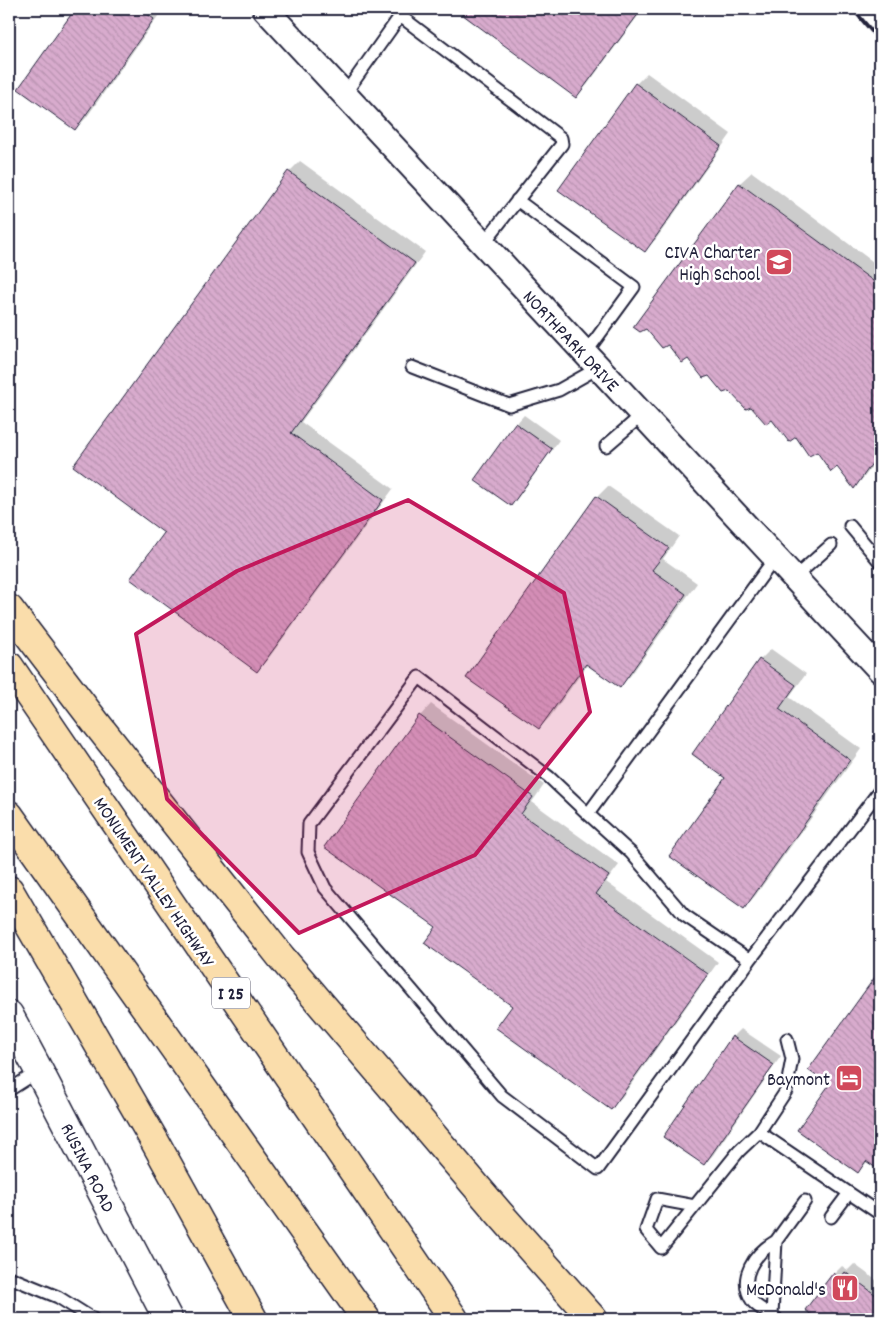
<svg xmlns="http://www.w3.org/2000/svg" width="889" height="1328" font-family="Dekko,sans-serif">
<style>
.shadow{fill:#0003}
.building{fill:url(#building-back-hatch);stroke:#22223b}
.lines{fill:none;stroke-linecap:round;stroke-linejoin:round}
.lane-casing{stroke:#22223b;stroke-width:15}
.street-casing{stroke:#22223b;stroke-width:28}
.secondary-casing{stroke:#22223b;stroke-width:31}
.highway-casing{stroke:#22223b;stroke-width:31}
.lane{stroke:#fff;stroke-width:11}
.street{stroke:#fff;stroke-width:24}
.secondary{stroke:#fff;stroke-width:28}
.highway{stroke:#faddab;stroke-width:28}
.rail{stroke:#22223b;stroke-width:4}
.marked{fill:#c2185b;fill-opacity:0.2;stroke:#c2185b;stroke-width:4;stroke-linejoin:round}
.labels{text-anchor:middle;stroke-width:5;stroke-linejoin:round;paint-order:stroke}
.shield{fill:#fff;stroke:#646476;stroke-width:1}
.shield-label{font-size:18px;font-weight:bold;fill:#22223b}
.poi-label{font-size:19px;fill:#22223b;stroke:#fff;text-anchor:end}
.street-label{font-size:19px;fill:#22223b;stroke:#fff}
</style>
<defs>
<pattern id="building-back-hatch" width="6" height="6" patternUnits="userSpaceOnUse" patternTransform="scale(1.25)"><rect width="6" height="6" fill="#d8abcd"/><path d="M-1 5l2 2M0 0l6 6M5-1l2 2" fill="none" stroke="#b993b1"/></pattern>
</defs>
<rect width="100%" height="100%" fill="#fff"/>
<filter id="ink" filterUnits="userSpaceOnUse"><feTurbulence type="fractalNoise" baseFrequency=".02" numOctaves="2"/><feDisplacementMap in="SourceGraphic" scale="10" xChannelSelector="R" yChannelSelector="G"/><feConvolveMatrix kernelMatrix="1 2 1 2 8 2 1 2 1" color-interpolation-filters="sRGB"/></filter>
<g filter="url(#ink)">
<path class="shadow" d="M77 9H163L86 118 75 129 19 89Z
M457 9H643L587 85 576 96Z
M647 73 731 134 656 239 644 250 636 84Z
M300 161 425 252 301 422 393 489 268 659 257 670 166 532 289 172Z
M752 172 880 267V455L865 476 854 487 837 465 817 450 773 418 752 405 730 389 689 358 646 327H635L740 183Z
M524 415 559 440 519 496 511 505 516 424Z
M608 486 679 536 663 559 697 583 631 675 620 686 588 664 550 717 539 728 597 497Z
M771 649 806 674 789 697 861 749 755 896 744 907 727 778 760 660Z
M431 704 544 785 532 802 619 865 606 882 718 962 622 1097 610 1108 437 927 420 716Z
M880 972V1169L868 1161 858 1171 830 1085 810 1070Z
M741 1029 781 1056 713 1155 704 1164 733 1037Z
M854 1264 880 1283V1319H814L834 1274 842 1266 848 1270Z
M757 1283 759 1289 757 1292 747 1295 748 1286Z
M777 1285 785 1286 784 1292 782 1294 774 1293Z"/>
<path class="building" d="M75 9H140L154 19 75 130 18 89Z
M455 9H642L576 98Z
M635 83 721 146 645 252 558 190Z
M288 171 415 263 291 433 383 500 257 672 130 579 164 533 73 466Z
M739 183 880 286V452L854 489 837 467 831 472 817 452 809 456 796 437 789 442 772 420 766 424 751 407 746 409 729 391 723 393 709 376 703 378 688 359 682 363 668 345 662 348 646 329 640 332 633 327Z
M515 423 552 449 511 506 474 480Z
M596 496 669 548 652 570 686 594 620 688 586 664 539 729 466 678Z
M759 659 796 685 779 709 850 760 744 909 669 856 725 778 692 754Z
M419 715 533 797 521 814 609 876 596 894 708 974 611 1110 496 1028 512 1006 424 943 436 927 324 847Z
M880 970V1171L866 1161 858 1173 797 1130 829 1085 808 1070Z
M732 1036 774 1065 704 1165 663 1137Z
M845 1272 880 1298V1319H812L814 1317 805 1310 833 1273 840 1279Z"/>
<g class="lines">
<g class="lane-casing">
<path id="lane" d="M344 95 398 19 403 18 561 138 562 144 483 244
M517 200 634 287 585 354
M412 367 509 405 559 390 598 368
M606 446 642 415
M850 526 880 562
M775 558 588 814 631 853 684 915 750 960 880 790
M794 578 831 545
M588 814 549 777 419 677 309 824 308 852 325 888 502 1096 598 1169 750 960
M787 1039 792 1059 786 1091 759 1132 880 1214
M9 1090 39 1071
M695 1206 657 1199 646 1230 661 1248 739 1151 759 1132
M831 1217 849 1193
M9 1277 58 1297 93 1319
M772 1315C765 1311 758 1308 753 1302 736 1278 755 1253 776 1241
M777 1319 772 1315 776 1241 805 1201"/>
</g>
<g class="street-casing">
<path id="street" d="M265 9 880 670"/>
</g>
<g class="secondary-casing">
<path id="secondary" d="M9 1015 39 1071 168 1319"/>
</g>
<g class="highway-casing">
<path id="highway" d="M9 609 96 723 281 957 499 1213 593 1319
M9 666 454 1319
M9 815 366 1319
M9 890 154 1140 253 1319"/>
</g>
<use href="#lane" class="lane"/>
<use href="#street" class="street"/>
<use href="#secondary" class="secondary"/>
<use href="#highway" class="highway"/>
<path class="rail" d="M853 9 880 41"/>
</g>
</g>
<path class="marked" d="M408 500 564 593 590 712 475 855 299 933 167 799 136 634 237 571Z"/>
<defs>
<g id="school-square" transform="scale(1.4375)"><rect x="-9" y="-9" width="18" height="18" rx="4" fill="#d1495b" stroke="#fff"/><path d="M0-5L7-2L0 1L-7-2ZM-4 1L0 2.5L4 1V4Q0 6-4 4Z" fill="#fff"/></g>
<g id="hotel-square" transform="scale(1.4375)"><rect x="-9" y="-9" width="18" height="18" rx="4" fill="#d1495b" stroke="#fff"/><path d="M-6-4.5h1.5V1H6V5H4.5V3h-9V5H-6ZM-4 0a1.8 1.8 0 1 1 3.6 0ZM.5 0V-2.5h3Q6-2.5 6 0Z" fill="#fff"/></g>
<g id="restaurant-square" transform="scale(1.4375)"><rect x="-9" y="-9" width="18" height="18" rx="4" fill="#d1495b" stroke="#fff"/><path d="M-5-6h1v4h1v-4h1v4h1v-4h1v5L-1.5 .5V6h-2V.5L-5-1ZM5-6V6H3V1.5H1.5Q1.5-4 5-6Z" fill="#fff"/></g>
</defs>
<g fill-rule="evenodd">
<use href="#school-square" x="779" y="262"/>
<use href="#hotel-square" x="849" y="1078"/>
<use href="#restaurant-square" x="845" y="1288"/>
</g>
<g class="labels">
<rect class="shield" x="212" y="977.5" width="38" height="31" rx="4"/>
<g class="shield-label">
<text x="231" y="999">I 25</text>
</g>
<g class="poi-label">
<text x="760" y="258">CIVA Charter<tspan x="760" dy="22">High School</tspan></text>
<text x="830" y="1085">Baymont</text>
<text x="826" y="1295">McDonald's</text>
</g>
<g class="street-label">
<text transform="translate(572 340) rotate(47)" y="7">NORTHPARK DRIVE</text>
<text transform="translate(155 881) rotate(56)" y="7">MONUMENT VALLEY HIGHWAY</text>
<text transform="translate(89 1167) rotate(63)" y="7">RUSINA ROAD</text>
</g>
</g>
<rect width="889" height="1328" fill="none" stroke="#fff" stroke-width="30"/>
<rect x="15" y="15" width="859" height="1298" fill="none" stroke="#22223b" stroke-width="2" filter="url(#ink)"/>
</svg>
